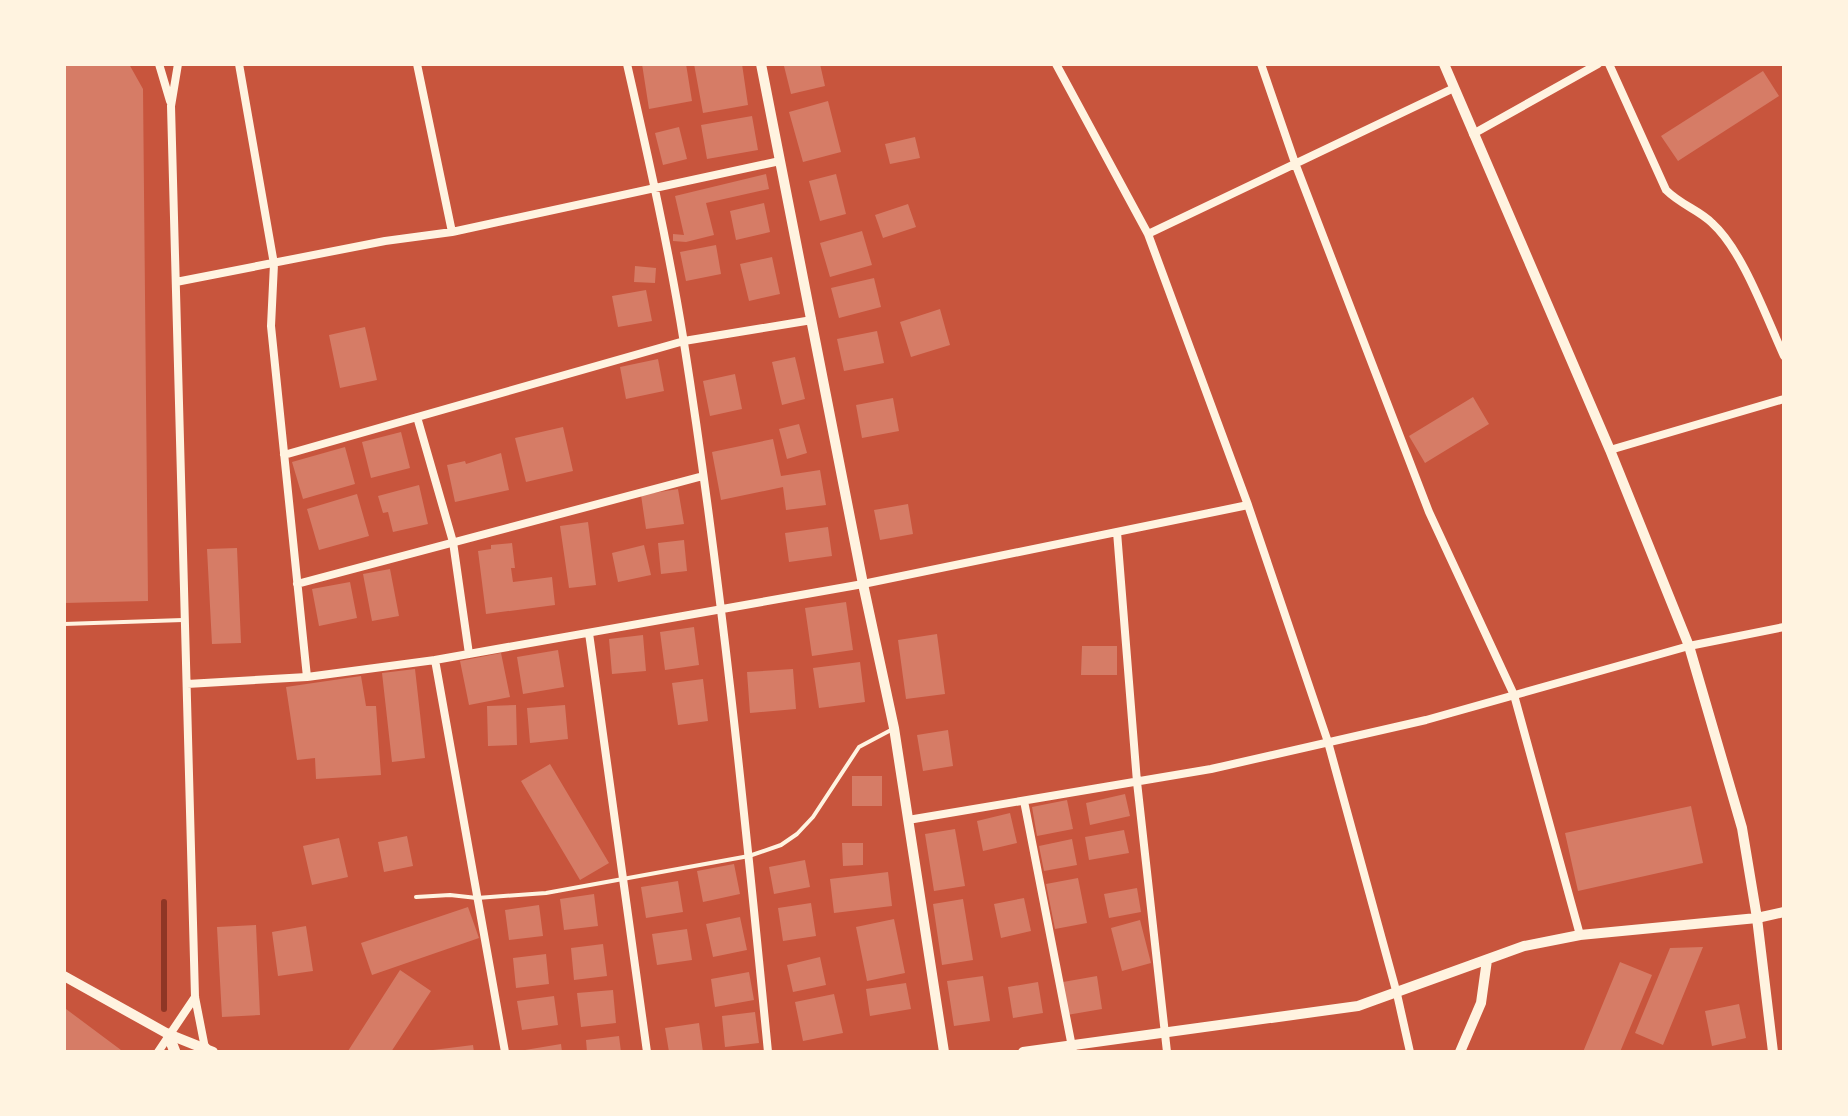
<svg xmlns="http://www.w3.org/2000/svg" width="1848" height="1116" font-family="'Asap Condensed',sans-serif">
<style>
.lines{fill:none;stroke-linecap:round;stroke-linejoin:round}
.stream{stroke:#8f3625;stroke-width:6}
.building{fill:#d67c66}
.service{stroke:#fff3e0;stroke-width:4}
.minor{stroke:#fff3e0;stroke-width:8}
.tertiary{stroke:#fff3e0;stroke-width:10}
.secondary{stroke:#fff3e0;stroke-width:11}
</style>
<rect width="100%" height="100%" fill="#c8553d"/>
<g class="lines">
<path class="stream" d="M164 1009V902"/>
</g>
<path class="building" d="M64 64H129L143 89 148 601 64 603Z
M642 64H686L692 101 649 109Z
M694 64H742L748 105 703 113Z
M791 64H820L825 86 791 94 784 66Z
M1763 71 1779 96 1678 161 1661 136Z
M828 101 841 152 803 162 789 112Z
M752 116 758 150 707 159 701 125Z
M679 127 687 159 663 165 655 133Z
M915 137 920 158 890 164 885 144Z
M766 174 769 189 706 203 714 235 686 242 673 241V234L684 235 675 196Z
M836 174 846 214 820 221 809 181Z
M764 203 770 232 736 240 730 211Z
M908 204 916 227 883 238 875 215Z
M862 231 872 265 830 277 820 243Z
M716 245 721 274 686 281 680 252Z
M772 257 780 294 749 301 740 264Z
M635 266 656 268 655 283 634 282Z
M874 278 881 307 839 318 831 288Z
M646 290 652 321 618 327 612 296Z
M940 309 950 345 911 357 900 322Z
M365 327 377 380 340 388 329 335Z
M877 331 884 363 844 371 837 339Z
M795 357 805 399 782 405 772 362Z
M658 359 664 391 626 399 620 367Z
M735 374 742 409 710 416 703 381Z
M1473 397 1489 424 1425 463 1409 436Z
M893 398 899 431 862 438 856 405Z
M799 424 807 453 787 459 779 429Z
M563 427 573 471 526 482 515 438Z
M401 432 410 468 371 478 362 442Z
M773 439 781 476 820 470 826 505 786 510 783 487 721 500 712 452Z
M345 447 355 484 303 499 292 462Z
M501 453 509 490 455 502 447 465 465 461 466 464Z
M419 485 428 524 393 532 388 512 383 513 378 496Z
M678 489 684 524 646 529 641 495Z
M357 494 369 536 319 550 307 509Z
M908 504 913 534 880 540 874 510Z
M588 522 596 585 569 588 560 526Z
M828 527 832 556 789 562 785 533Z
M684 540 687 571 661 574 658 543Z
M512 543 515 568H511L513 582 552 577 555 605 486 614 478 551 491 549V545Z
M644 545 651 575 618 582 612 553Z
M237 548 241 643 212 644 207 549Z
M390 569 399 616 372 621 363 574Z
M350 582 357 618 319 626 312 589Z
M846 602 853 650 812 656 805 608Z
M694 627 699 665 665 670 660 632Z
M937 634 945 694 906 699 898 640Z
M643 635 646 671 612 674 609 639Z
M1082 646H1117V675H1081Z
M558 650 564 687 523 694 517 657Z
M501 653 510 697 469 705 460 661Z
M860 662 865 702 819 708 813 668Z
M415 669 425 758 392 762 382 673Z
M793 669 796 709 750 713 747 672Z
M361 676 366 706H376L381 775 316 779 315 758 297 760 286 687Z
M703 679 708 721 678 725 672 683Z
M516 705 517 745 488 746 487 706Z
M565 705 568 739 530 743 527 708Z
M948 730 953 766 923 771 917 735Z
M550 764 609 863 580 880 521 781Z
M852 776H882V806H852Z
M1125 794 1130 816 1090 825 1086 803Z
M1067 800 1073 829 1037 836 1032 807Z
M1691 806 1703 863 1578 891 1565 833Z
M1010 813 1017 843 983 851 977 821Z
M955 829 965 886 934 891 925 834Z
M1124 830 1129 853 1089 860 1085 837Z
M407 836 413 866 384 872 378 842Z
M339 838 348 877 312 885 303 846Z
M1072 839 1077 865 1044 871 1039 846Z
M842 843H863V865L843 866Z
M805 860 810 887 774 894 769 867Z
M734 864 740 894 703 902 697 871Z
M888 872 892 906 834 913 830 879Z
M1078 878 1087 923 1055 929 1046 884Z
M678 881 683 912 646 918 641 887Z
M1137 888 1141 912 1109 918 1104 894Z
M594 894 598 926 564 930 560 899Z
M1024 898 1031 931 1001 938 994 904Z
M963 899 973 960 942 965 933 904Z
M811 903 816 936 783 941 778 908Z
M539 905 543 936 509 940 505 910Z
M468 907 479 938 372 975 361 943Z
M740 917 747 950 713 957 706 924Z
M894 919 905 973 867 981 856 927Z
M1140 920 1151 963 1122 971 1111 928Z
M256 925 260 1015 222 1017 217 927Z
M306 926 313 971 278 976 272 932Z
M687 929 692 960 657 965 652 934Z
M603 944 607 976 574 980 571 948Z
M1703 947 1663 1045 1635 1033 1670 948Z
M546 954 549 984 516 988 513 958Z
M820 957 826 985 793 992 787 965Z
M1620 962 1652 975 1620 1052H1583Z
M400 970 431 991 391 1052H350L348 1051Z
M749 972 754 1000 715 1007 711 979Z
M983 976 990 1021 954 1026 947 981Z
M1097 976 1102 1009 1067 1015 1063 982Z
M1038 982 1043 1013 1013 1018 1008 987Z
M906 983 911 1009 870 1016 866 989Z
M613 990 616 1023 581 1027 577 993Z
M834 994 843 1033 803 1041 795 1002Z
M554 996 558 1025 522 1030 517 1001Z
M1739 1004 1746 1038 1712 1046 1705 1011Z
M66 1009 121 1050 119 1052H64Z
M755 1012 759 1043 725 1047 722 1016Z
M699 1023 703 1052H669L665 1028Z
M619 1036 621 1052H587L586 1040Z
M561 1044 562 1052H525V1050Z
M473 1045 474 1052H433V1050Z"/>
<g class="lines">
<path class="service" d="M64 624 183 620
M416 897 450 895 477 898 546 893 749 856 781 845 797 834 813 817 859 747 891 730"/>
<path class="minor" d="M159 64 170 101
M178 64 171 106 195 997 205 1048
M239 64 274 264 271 326 307 677
M417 64 452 232
M627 64C648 156 669 249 684 343 721 578 745 815 768 1052
M1056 64 1148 234 1248 505 1328 742 1397 994 1410 1052
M1261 64 1295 163 1429 512 1514 695 1580 935
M1609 64 1666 190C1681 205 1699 210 1712 223 1743 251 1766 317 1784 356
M1473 134 1598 64
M1148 234 1454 88
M176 282 385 241 452 232 780 161
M417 417 453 542 469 654
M1610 450 1784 399
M284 455 684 341 812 320
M1117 532 1137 782 1167 1052
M297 584 703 476
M589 633 647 1052
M435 660 505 1052
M187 684 307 677 435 660 863 584 1248 505
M1024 801 1073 1052
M908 820 1211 769 1426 720 1689 646 1784 627
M158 1052 195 997"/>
<path class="tertiary" d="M761 64 863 584 894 728 944 1052
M1444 64 1610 450 1689 646 1742 828 1757 918 1773 1052
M64 976 168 1034 213 1052
M1023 1052 1358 1006 1524 946 1580 935 1757 918 1784 912
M1460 1052 1481 1003 1487 960"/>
<path class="secondary" d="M168 1034 175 1052
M205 1048 206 1052"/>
</g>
<rect width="1848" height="1116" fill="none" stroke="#fff3e0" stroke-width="132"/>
</svg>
